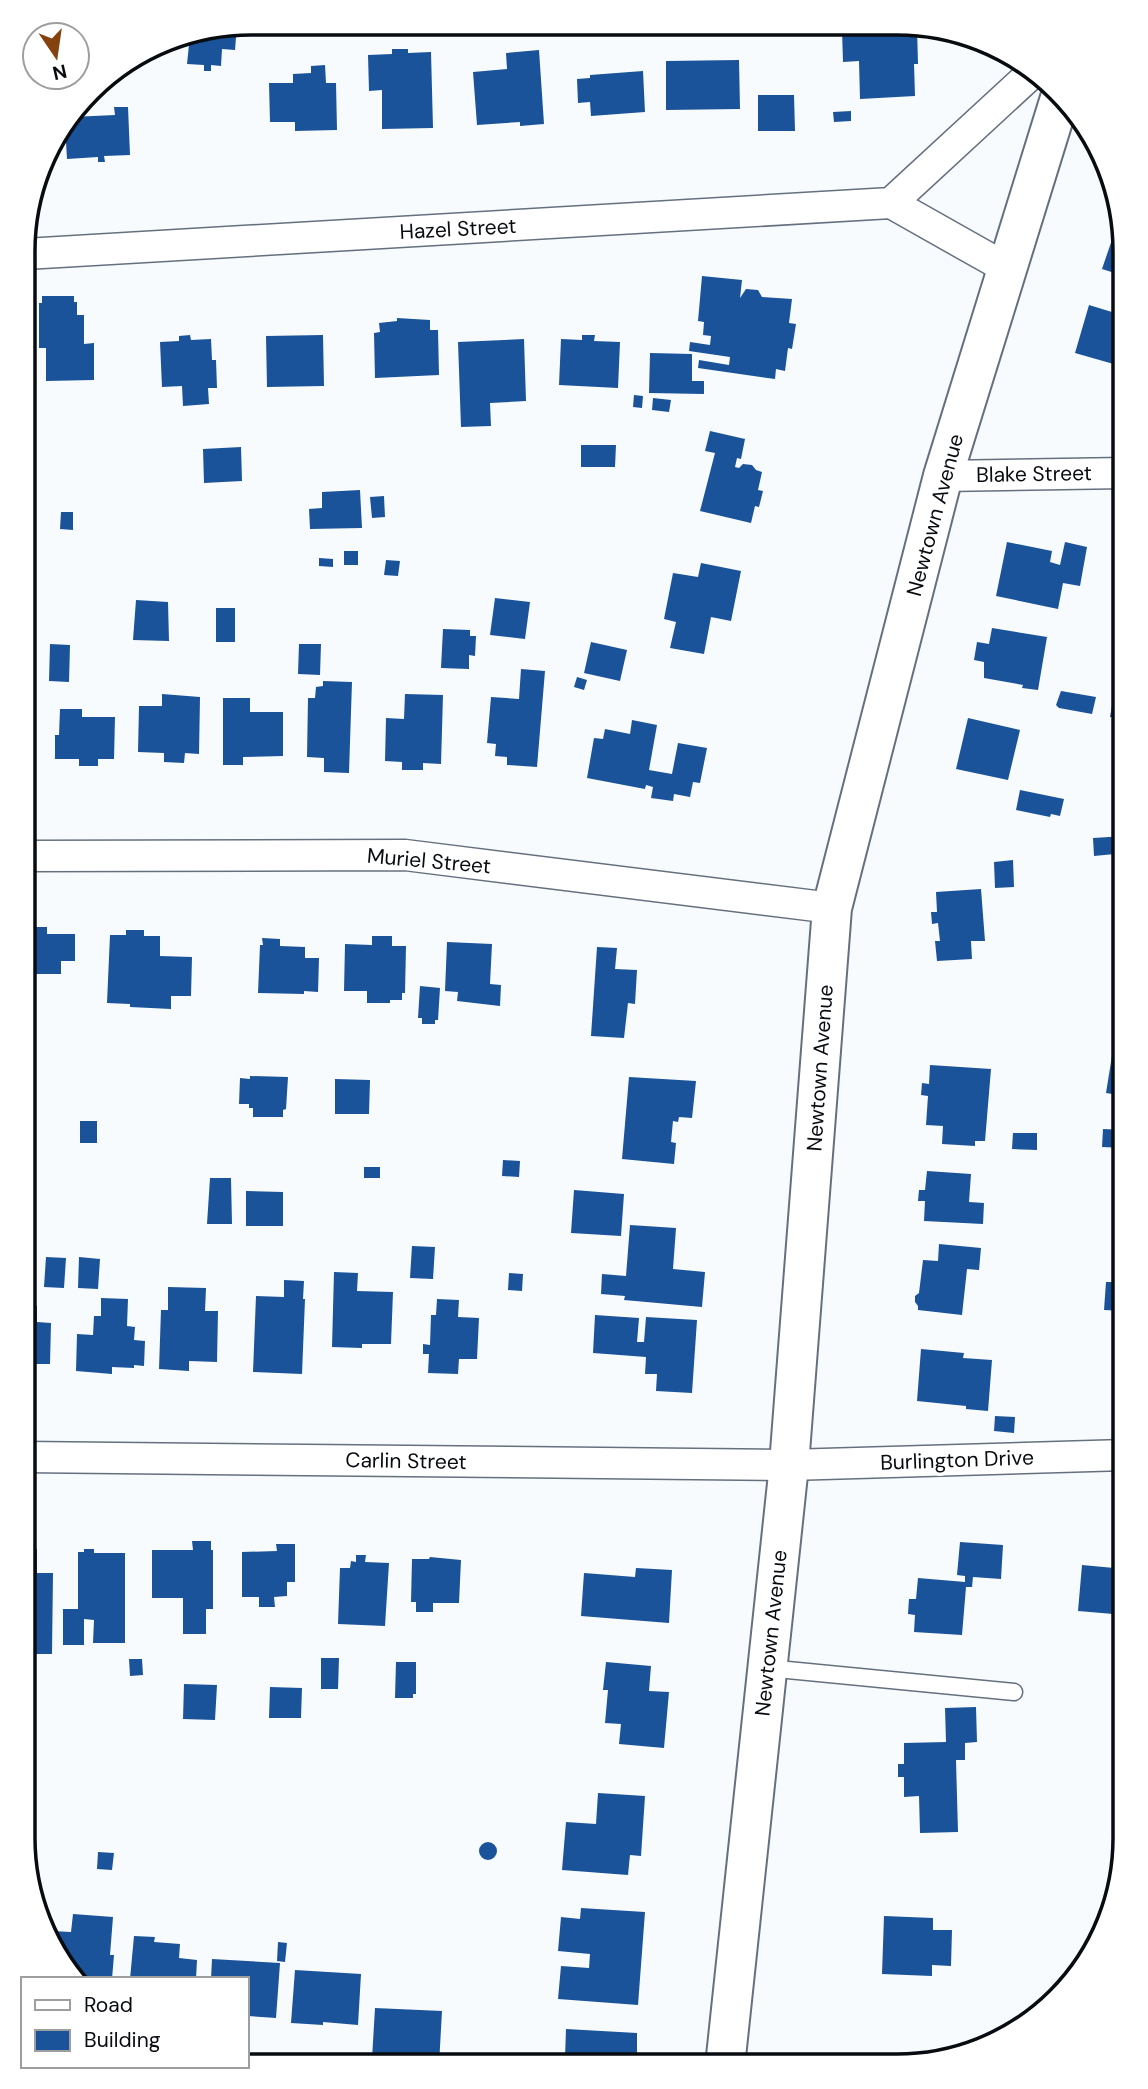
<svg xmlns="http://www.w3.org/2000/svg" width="1148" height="2089" font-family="'DM Sans',sans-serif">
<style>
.building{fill:#1a5399}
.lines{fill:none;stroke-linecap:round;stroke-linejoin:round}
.service-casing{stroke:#65707f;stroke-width:19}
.minor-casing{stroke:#65707f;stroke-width:33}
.secondary-casing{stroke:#65707f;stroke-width:42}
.service{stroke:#fff;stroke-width:16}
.minor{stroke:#fff;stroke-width:30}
.secondary{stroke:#fff;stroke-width:38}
.labels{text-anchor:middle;stroke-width:7;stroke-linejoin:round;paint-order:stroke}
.street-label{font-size:21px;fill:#080c11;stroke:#fff}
.rim{fill:none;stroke:#080c11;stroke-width:3.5}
</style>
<rect width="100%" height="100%" fill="#f8fbfe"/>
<path class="building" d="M237 25 235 50 222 49 221 66 211 65V71H204V65L187 64 190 35Z
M917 27 918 64H914L915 96 860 99 859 61 843 62 842 30Z
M392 49H408V53L431 52 433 128 382 129V90L369 91 368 55 392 54Z
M539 50 544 124 520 126V122L477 125 473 72 507 69 506 53Z
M739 60 740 109 666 110V61Z
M325 65 326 83H336L337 130 295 131V122H270L269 83H293V74L311 73V66Z
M643 71 645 112 591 116 590 102 578 103 577 79 590 78V75Z
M758 95H794L795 131H758Z
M114 107H128L130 155 104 156 105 162H98V157L67 159 65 125 71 117 115 115Z
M851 111V121L834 122 833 112Z
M1117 225 1121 226 1125 251V287L1122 286 1121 275 1102 269Z
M702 276 742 280 740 298 746 289 758 290 762 297 792 299 789 323 796 324 792 349 788 348 785 371 776 369 775 379 698 368 699 360 729 365 730 357 689 351 690 342 710 345 711 336 703 335 704 322 698 321Z
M42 296H74V302H77V315H84V344L94 343V380L46 381V348H39V303H42Z
M1089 305 1125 316V380L1121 379 1124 367 1075 353Z
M397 318 430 320V330H438L439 375 375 378 374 333 380 332 379 323 397 321Z
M190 335 191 340 211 339 212 360H216L217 388H208L209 404 183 406 182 386 162 387 160 342 179 341V336Z
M323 335 324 386 267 387 266 336Z
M582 335H595L594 341 620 342 618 388 559 385 561 339 582 340Z
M524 339 526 401 490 403 491 426 461 427 458 342Z
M650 353 692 354V381H704V394L649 393Z
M634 395 643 396 642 408 633 407Z
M653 398 671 400 669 412 652 410Z
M710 431 745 439 741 459 737 458 735 467 739 468 743 464 752 465 756 470 762 472 758 490 763 491 759 507 755 506 751 523 700 511 715 453 705 451Z
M581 445H616L615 467H581Z
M241 447 242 481 204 483 203 449Z
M360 490 362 528 310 529 309 509 322 508V492Z
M384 496 385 517 372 518 370 497Z
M61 512H73V530L60 529Z
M1007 542 1052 551 1050 562 1060 565 1065 542 1087 547 1080 586 1063 583 1058 609 996 596Z
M344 551H358V565H344Z
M319 558 333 559V567L319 566Z
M386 560 400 561 398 576 384 575Z
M701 563 741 571 731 621 711 617 704 654 670 648 676 622 664 619 673 573 698 577Z
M495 598 530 602 525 639 490 635Z
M136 600 168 602 169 641 133 640Z
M216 608H235V642H216Z
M992 628 1047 637 1038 690 1022 688 1023 685 984 678V662L974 660 977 642 989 644Z
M443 629 470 630V636H476L475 656 469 655V669L441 668Z
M591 642 627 650 620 681 584 673Z
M50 644 70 645 69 682 49 681Z
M299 644H321L320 675 298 674Z
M521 669 545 671 537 767 507 765V757L495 756 496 744 487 743 491 697 519 699Z
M577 677 587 680 584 690 574 687Z
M323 681 352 682 349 773 324 772V758L307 757 308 698H315L316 687 323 686Z
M1061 691 1096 697 1092 714 1059 708 1056 705Z
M162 694 200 697 199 754 185 753 184 763 164 762V753L138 752 139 706H162Z
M405 694 443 695 441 764 423 763V770H402V762L385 761 386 718 404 719Z
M24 697H31L30 709H35V757H24Z
M223 698H250V712H283V756L243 757V765H223Z
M1112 706 1125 708V718L1110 717Z
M60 709H82V717H115L114 759H98V766H79V759H55V735H59Z
M968 718 1020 730 1008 780 956 769Z
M632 720 657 725 649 770 672 774 678 743 707 748 700 783 693 782 690 797 674 794 673 801 651 798 653 787 646 785 645 789 587 778 594 738 603 739 605 729 630 734Z
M1020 790 1064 799 1060 816 1051 814 1050 817 1016 810Z
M1125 836V853L1094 856 1093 838Z
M1013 860 1014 887 995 888 994 862Z
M981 889 985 941H971L972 959 937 961 935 941H940L938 923 932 924 931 912H937L936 892Z
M32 927H47V934H75V961H61V974H24V934H32Z
M126 930H144V936H160V956L192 957 191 996H171V1009L130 1007V1004L107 1003 110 935H126Z
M372 936H392V946H406L405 993H402V1000H390V1003H367V991H344L345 944 372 945Z
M262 938 280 939V946L305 947V958H319L318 992 304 991V994L258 993 260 945H263Z
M447 942 492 944 490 984 501 985 500 1006 457 1001 458 992 445 991Z
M597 947 617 948 615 969 637 970 635 1004 628 1003 624 1038 591 1036Z
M420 986 440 988 438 1020H435V1024H422V1018H418Z
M1115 1037 1125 1038V1096L1106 1093Z
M930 1065 991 1069 985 1141H975V1146L942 1144 943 1126 926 1125 928 1096 921 1095 922 1083 929 1084Z
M250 1076 288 1077 286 1109 283 1110V1117H253V1108H249V1104H239L240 1078 250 1079Z
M629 1077 696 1081 692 1118 679 1117 678 1122 673 1121 671 1142 676 1143 674 1164 622 1159Z
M335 1079 370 1080 369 1114H335Z
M80 1121H97V1143H80Z
M1103 1129 1125 1130V1148L1102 1147Z
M1013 1133H1037V1150L1012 1149Z
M503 1160 520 1161 519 1177 502 1176Z
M364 1167H380V1178H364Z
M927 1171 971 1174 969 1202 984 1203 983 1224 924 1221 925 1201H918L919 1190H925Z
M210 1178H231L232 1224H207Z
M574 1190 624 1194 621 1236 571 1233Z
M246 1191 283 1192V1226H246Z
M630 1225 676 1228 673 1269 705 1272 702 1307 624 1300 625 1296 601 1294 602 1274 626 1276Z
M939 1244 981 1248 979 1270 967 1269 962 1315 918 1310V1306L915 1302V1296L919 1293 923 1260 938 1261Z
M412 1246 435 1247 433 1279 410 1278Z
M46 1257 66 1258 64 1288 44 1287Z
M79 1257 100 1259 98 1289 78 1288Z
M334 1272 358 1273 357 1291 393 1292 391 1344H362V1348L332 1347Z
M509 1273 523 1274 522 1291 508 1290Z
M284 1280 304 1281 303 1299H305L302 1374 253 1372 256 1296 284 1297Z
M1106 1282H1125V1311L1104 1310Z
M168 1287 206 1288 205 1311H218L217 1362 189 1361V1371L159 1369 161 1310H168Z
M101 1298 128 1299 127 1326 135 1327 134 1340 145 1341 144 1366 134 1365V1368L112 1367V1374L76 1371 77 1334 93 1335 94 1316H101Z
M437 1299 459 1300 458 1317 479 1318 477 1359H459L458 1374 428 1373 429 1354H423V1344L430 1345 431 1315H436Z
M23 1306H37V1322L51 1323 50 1364H36V1371H23Z
M595 1315 639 1318 637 1342H644L646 1317 697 1320 692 1393 656 1391 657 1374H645L646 1357 593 1353Z
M1116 1324 1125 1325V1346L1114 1344Z
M921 1349 964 1353 963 1358 992 1360 988 1411 966 1409V1406L917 1401Z
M995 1416 1015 1417 1014 1433 994 1431Z
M192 1541H211V1550H213V1609H206V1634H183V1598H152V1550H193Z
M960 1542 1003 1545 1001 1579 973 1577 972 1587H966L962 1635 914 1632 915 1615 908 1614 909 1599H916L918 1578 965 1582V1576L957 1575Z
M276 1544H295V1582H287V1596L274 1597 275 1607H259V1597H242V1552L277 1551Z
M23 1549H37V1573H53L52 1654H23Z
M84 1549H94V1553H125V1643H93L94 1620 84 1619V1645H63V1609H78V1552H84Z
M356 1555H366L365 1562 389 1563 385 1626 338 1624 340 1568H350L351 1561 356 1562Z
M430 1557 461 1560 459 1603H433V1612H416V1602H411L412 1559H429Z
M1082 1565 1125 1569V1615L1078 1611Z
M636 1568 672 1570 669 1623 581 1616 584 1573 635 1577Z
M321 1658H339L338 1689H321Z
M129 1659H142L143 1675 130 1676Z
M396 1662H416V1694H413V1698H395Z
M606 1662 651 1666 649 1691 669 1692 664 1748 619 1744 621 1724 605 1723 608 1690H603Z
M184 1684 217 1685 215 1720 183 1719Z
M270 1687 302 1688 301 1718H269Z
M976 1707 977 1742 965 1743V1760H956L958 1832 920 1833 919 1796 904 1797V1777H898V1764H904V1743L946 1742 945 1708Z
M598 1793 645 1796 641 1856 630 1855 628 1875 562 1870 566 1822 596 1824Z
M479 1851a9 9 0 1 1 18 0a9 9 0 1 1-18 0Z
M98 1852 114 1853 112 1870 97 1869Z
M581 1908 645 1912 638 2005 558 1999 561 1966 589 1968 590 1954 558 1951 561 1917 580 1919Z
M73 1914 113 1917 110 1955H114L112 1979H80L51 1936 52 1931 71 1932Z
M884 1916 933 1918V1930H952L951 1966 932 1965V1976L882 1974Z
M134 1936 155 1937 154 1942 180 1944 179 1958 197 1960 196 1979H130Z
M278 1942 287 1943 285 1962 277 1961Z
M212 1959 280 1963 276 2018 247 2016V1979H211Z
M295 1970 361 1974 358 2025 323 2022V2025L291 2023Z
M375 2008 442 2011 439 2065H405L406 2061 372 2059Z
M566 2029 637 2033V2065H583L584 2060 565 2058Z"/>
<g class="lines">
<g class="service-casing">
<path id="service" d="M767 1668 1014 1692"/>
</g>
<g class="minor-casing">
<path id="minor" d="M891 203 1033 72
M25 254 891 203 1008 269
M943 476 1125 473
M24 856 405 855 832 908
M23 1457 789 1465 1125 1455"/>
</g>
<g class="secondary-casing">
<path id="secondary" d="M725 2066 789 1465 832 908 943 476 1060 98"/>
</g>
<use href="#service" class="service"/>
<use href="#minor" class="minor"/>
<use href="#secondary" class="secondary"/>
</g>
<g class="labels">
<g class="street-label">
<text transform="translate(458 229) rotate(-3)" y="7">Hazel Street</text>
<text transform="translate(1034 474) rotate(-1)" y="7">Blake Street</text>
<text transform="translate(935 515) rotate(-75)" y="7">Newtown Avenue</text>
<text transform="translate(429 861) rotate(5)" y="7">Muriel Street</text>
<text transform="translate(820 1068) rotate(-86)" y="7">Newtown Avenue</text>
<text transform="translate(957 1460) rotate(-2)" y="7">Burlington Drive</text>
<text transform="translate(406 1461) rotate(1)" y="7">Carlin Street</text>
<text transform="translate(771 1633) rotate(-84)" y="7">Newtown Avenue</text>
</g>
</g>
<path d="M0 0H1148V2089H0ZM251 35H897A216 216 0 0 1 1113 251V1838A216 216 0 0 1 897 2054H251A216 216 0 0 1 35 1838V251A216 216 0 0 1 251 35Z" fill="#fff" fill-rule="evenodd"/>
<path class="rim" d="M251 35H897A216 216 0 0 1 1113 251V1838A216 216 0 0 1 897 2054H251A216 216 0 0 1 35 1838V251A216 216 0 0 1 251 35Z"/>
<rect x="21" y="1977" width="228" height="91" fill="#ffffff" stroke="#9c9ea0" stroke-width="2"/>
<rect x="35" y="2000" width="35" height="10" fill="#ffffff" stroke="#9c9ea0" stroke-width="2"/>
<text x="84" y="2012" font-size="21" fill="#080c11">Road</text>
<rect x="35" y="2030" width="35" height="21" fill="#1a5399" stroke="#9c9ea0" stroke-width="2"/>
<text x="84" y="2047" font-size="21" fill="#080c11">Building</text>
<g transform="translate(56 56) rotate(167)"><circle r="33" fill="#ffffff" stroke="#9c9ea0" stroke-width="2"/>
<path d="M0-5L12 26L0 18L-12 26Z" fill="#83420e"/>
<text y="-10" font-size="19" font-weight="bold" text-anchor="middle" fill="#080c11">N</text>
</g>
</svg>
